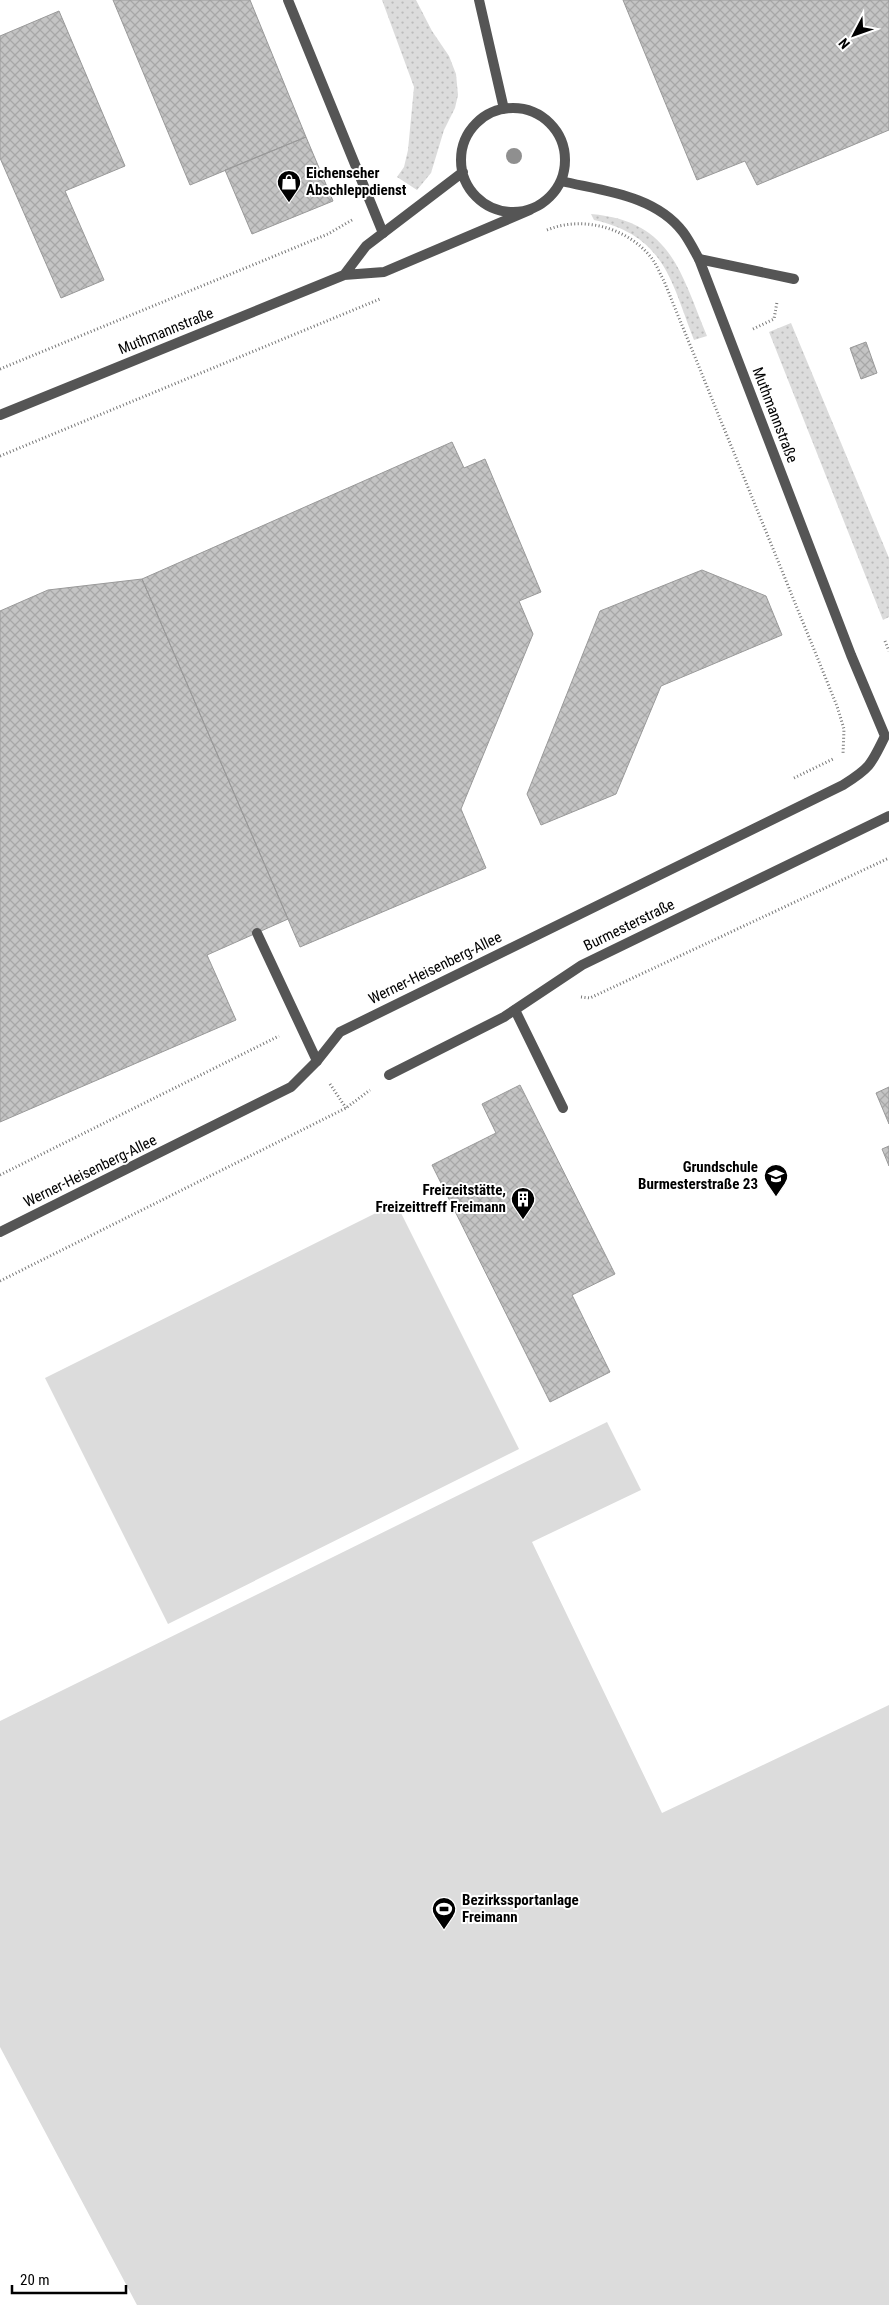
<svg xmlns="http://www.w3.org/2000/svg" width="889" height="2305" font-family="'Roboto Condensed',sans-serif">
<style>
.grass{fill:url(#grass-dots)}
.pitch{fill:#dcdcdc}
.building{fill:url(#building-cross-hatch);stroke:#999}
.lines{fill:none;stroke-linecap:round;stroke-linejoin:round}
.path{stroke:#777;stroke-width:3;stroke-dasharray:1 2.5;stroke-linecap:butt}
.lane{stroke:#555;stroke-width:10}
.street{stroke:#555;stroke-width:10}
.tree{fill:#8f8f8f}
.labels{text-anchor:middle;stroke-width:4;stroke-linejoin:round;paint-order:stroke}
.poi-label{font-size:15px;font-weight:bold;fill:#000;stroke:#fff;text-anchor:start}
.street-label{font-size:15px;fill:#000;stroke:#fff}
</style>
<defs>
<pattern id="grass-dots" width="8" height="8" patternUnits="userSpaceOnUse" patternTransform="scale(1.25)"><rect width="8" height="8" fill="#dcdcdc"/><path d="M2 2h.1M6 6h.1" fill="none" stroke="#bbb" stroke-width="1.8" stroke-linecap="round"/></pattern>
<pattern id="building-cross-hatch" width="8" height="8" patternUnits="userSpaceOnUse" patternTransform="scale(1.25)"><rect width="8" height="8" fill="#c4c4c4"/><path d="M0 0l8 8M0 8l8-8" fill="none" stroke="#a7a7a7"/></pattern>
</defs>
<rect width="100%" height="100%" fill="#fff"/>
<path class="grass" d="M382 0H416L432 31 449 56 456 74 458 95 455 108 444 130 431 173 417 190 397 177 404 167 408 150 414 87Z
M591 214C671 221 680 271 707 336L694 340C671 281 665 236 594 220Z
M791 323 889 558V617L883 620 769 332Z"/>
<path class="pitch" d="M396 1203 519 1449 168 1624 45 1378Z
M607 1422 641 1490 532 1542 662 1813 889 1705V2305H137L0 2047V1721Z"/>
<path class="building" d="M113 0H250L306 137 190 185Z
M623 0H889V130L757 185 745 161 697 180Z
M59 11 125 166 65 191 104 280 61 298 0 158V36Z
M306 137 333 201 252 234 225 170Z
M866 342 877 373 861 379 850 348Z
M452 442 464 468 485 459 541 592 519 601 533 634 461 809 486 868 300 947 142 579Z
M702 570 766 596 782 635 661 686 616 794 541 825 527 794 600 611Z
M142 579 288 919 207 955 236 1020 0 1122V611L48 590Z
M520 1085 615 1274 572 1295 610 1372 550 1402 432 1165 496 1133 482 1104Z
M889 1087V1124L876 1093Z
M889 1146V1166L882 1149Z"/>
<g class="lines">
<path class="path" d="M547 230C583 215 630 228 653 260 657 266 660 274 664 281L837 706 844 729 843 754
M753 329 774 319 777 302
M0 369 328 234 352 220
M0 456 380 299
M885 641 889 651
M794 778 833 759
M581 997 590 998 889 858
M330 1084 346 1108
M0 1175 279 1036
M0 1281 346 1108 370 1090"/>
<path class="lane" d="M288 0 383 233
M699 259 794 279
M257 933 317 1061
M515 1010 563 1108"/>
<path class="street" d="M479 0 504 109
M461 160a52 52 0 1 1 104 0a52 52 0 1 1-104 0Z
M344 275 366 246 463 172
M0 415 344 275 384 272 530 210
M389 1075 504 1017 582 965 889 816
M0 1232 291 1087 317 1061 340 1032 843 785C870 768 871 765 885 736L851 655 699 259C694 250 689 240 683 232 655 195 603 191 561 181"/>
</g>
<circle class="tree" cx="514" cy="156" r="8"/>
<defs>
<g id="shop-pin" transform="scale(1.25)"><path d="M0 17L-7.5 6A9.5 9.5 0 1 1 7.5 6Z" fill="#000" stroke="#fff"/><path d="M-5-2.5h2.3a2.7 3.5 0 0 1 5.4 0H5L5.5 6h-11ZM-1.5-2.5h3a1.5 2.3 0 0 0-3 0Z" fill="#fff"/></g>
<g id="school-pin" transform="scale(1.25)"><path d="M0 17L-7.5 6A9.5 9.5 0 1 1 7.5 6Z" fill="#000" stroke="#fff"/><path d="M0-5L7-2L0 1L-7-2ZM-4 1L0 2.5L4 1V4Q0 6-4 4Z" fill="#fff"/></g>
<g id="building-pin" transform="scale(1.25)"><path d="M0 17L-7.5 6A9.5 9.5 0 1 1 7.5 6Z" fill="#000" stroke="#fff"/><path d="M-4-6H4V6H1V3H-1V6H-4ZM-2.5-4.3h1.7v1.8h-1.7ZM.8-4.3h1.7v1.8H.8ZM-2.5-1h1.7V.8h-1.7ZM.8-1h1.7V.8H.8Z" fill="#fff"/></g>
<g id="stadium-pin" transform="scale(1.25)"><path d="M0 17L-7.5 6A9.5 9.5 0 1 1 7.5 6Z" fill="#000" stroke="#fff"/><path d="M0-5a6.5 5 0 1 0 0 10a6.5 5 0 1 0 0-10ZM-3.5-1.8h7v3.6h-7Z" fill="#fff"/></g>
</defs>
<g fill-rule="evenodd">
<use href="#shop-pin" x="289" y="182"/>
<use href="#school-pin" x="776" y="1176"/>
<use href="#building-pin" x="523" y="1199"/>
<use href="#stadium-pin" x="444" y="1909"/>
</g>
<g class="labels">
<g class="poi-label">
<text x="306" y="178">Eichenseher<tspan x="306" dy="17">Abschleppdienst</tspan></text>
<text x="758" y="1172" text-anchor="end">Grundschule<tspan x="758" dy="17">Burmesterstraße 23</tspan></text>
<text x="506" y="1195" text-anchor="end">Freizeitstätte,<tspan x="506" dy="17">Freizeittreff Freimann</tspan></text>
<text x="462" y="1905">Bezirkssportanlage<tspan x="462" dy="17">Freimann</tspan></text>
</g>
<g class="street-label">
<text transform="translate(166 331) rotate(-22)" y="5">Muthmannstraße</text>
<text transform="translate(775 415) rotate(69)" y="5">Muthmannstraße</text>
<text transform="translate(629 925) rotate(-26)" y="5">Burmesterstraße</text>
<text transform="translate(435 968) rotate(-26)" y="5">Werner-Heisenberg-Allee</text>
<text transform="translate(90 1171) rotate(-26)" y="5">Werner-Heisenberg-Allee</text>
</g>
</g>
<g transform="translate(854 35) rotate(229)" stroke="#ffffff" stroke-width="4" paint-order="stroke">
<path d="M0-4L9 19L0 12L-9 19Z" fill="#000000"/>
<text y="-8" font-size="14" font-weight="bold" text-anchor="middle" fill="#000000">N</text>
</g>
<path d="M12 2285v8h114v-8" fill="none" stroke="#000000" stroke-width="2.5"/>
<text x="20" y="2285" font-size="15" fill="#000000" stroke="#ffffff" stroke-width="4" paint-order="stroke">20 m</text>
</svg>
